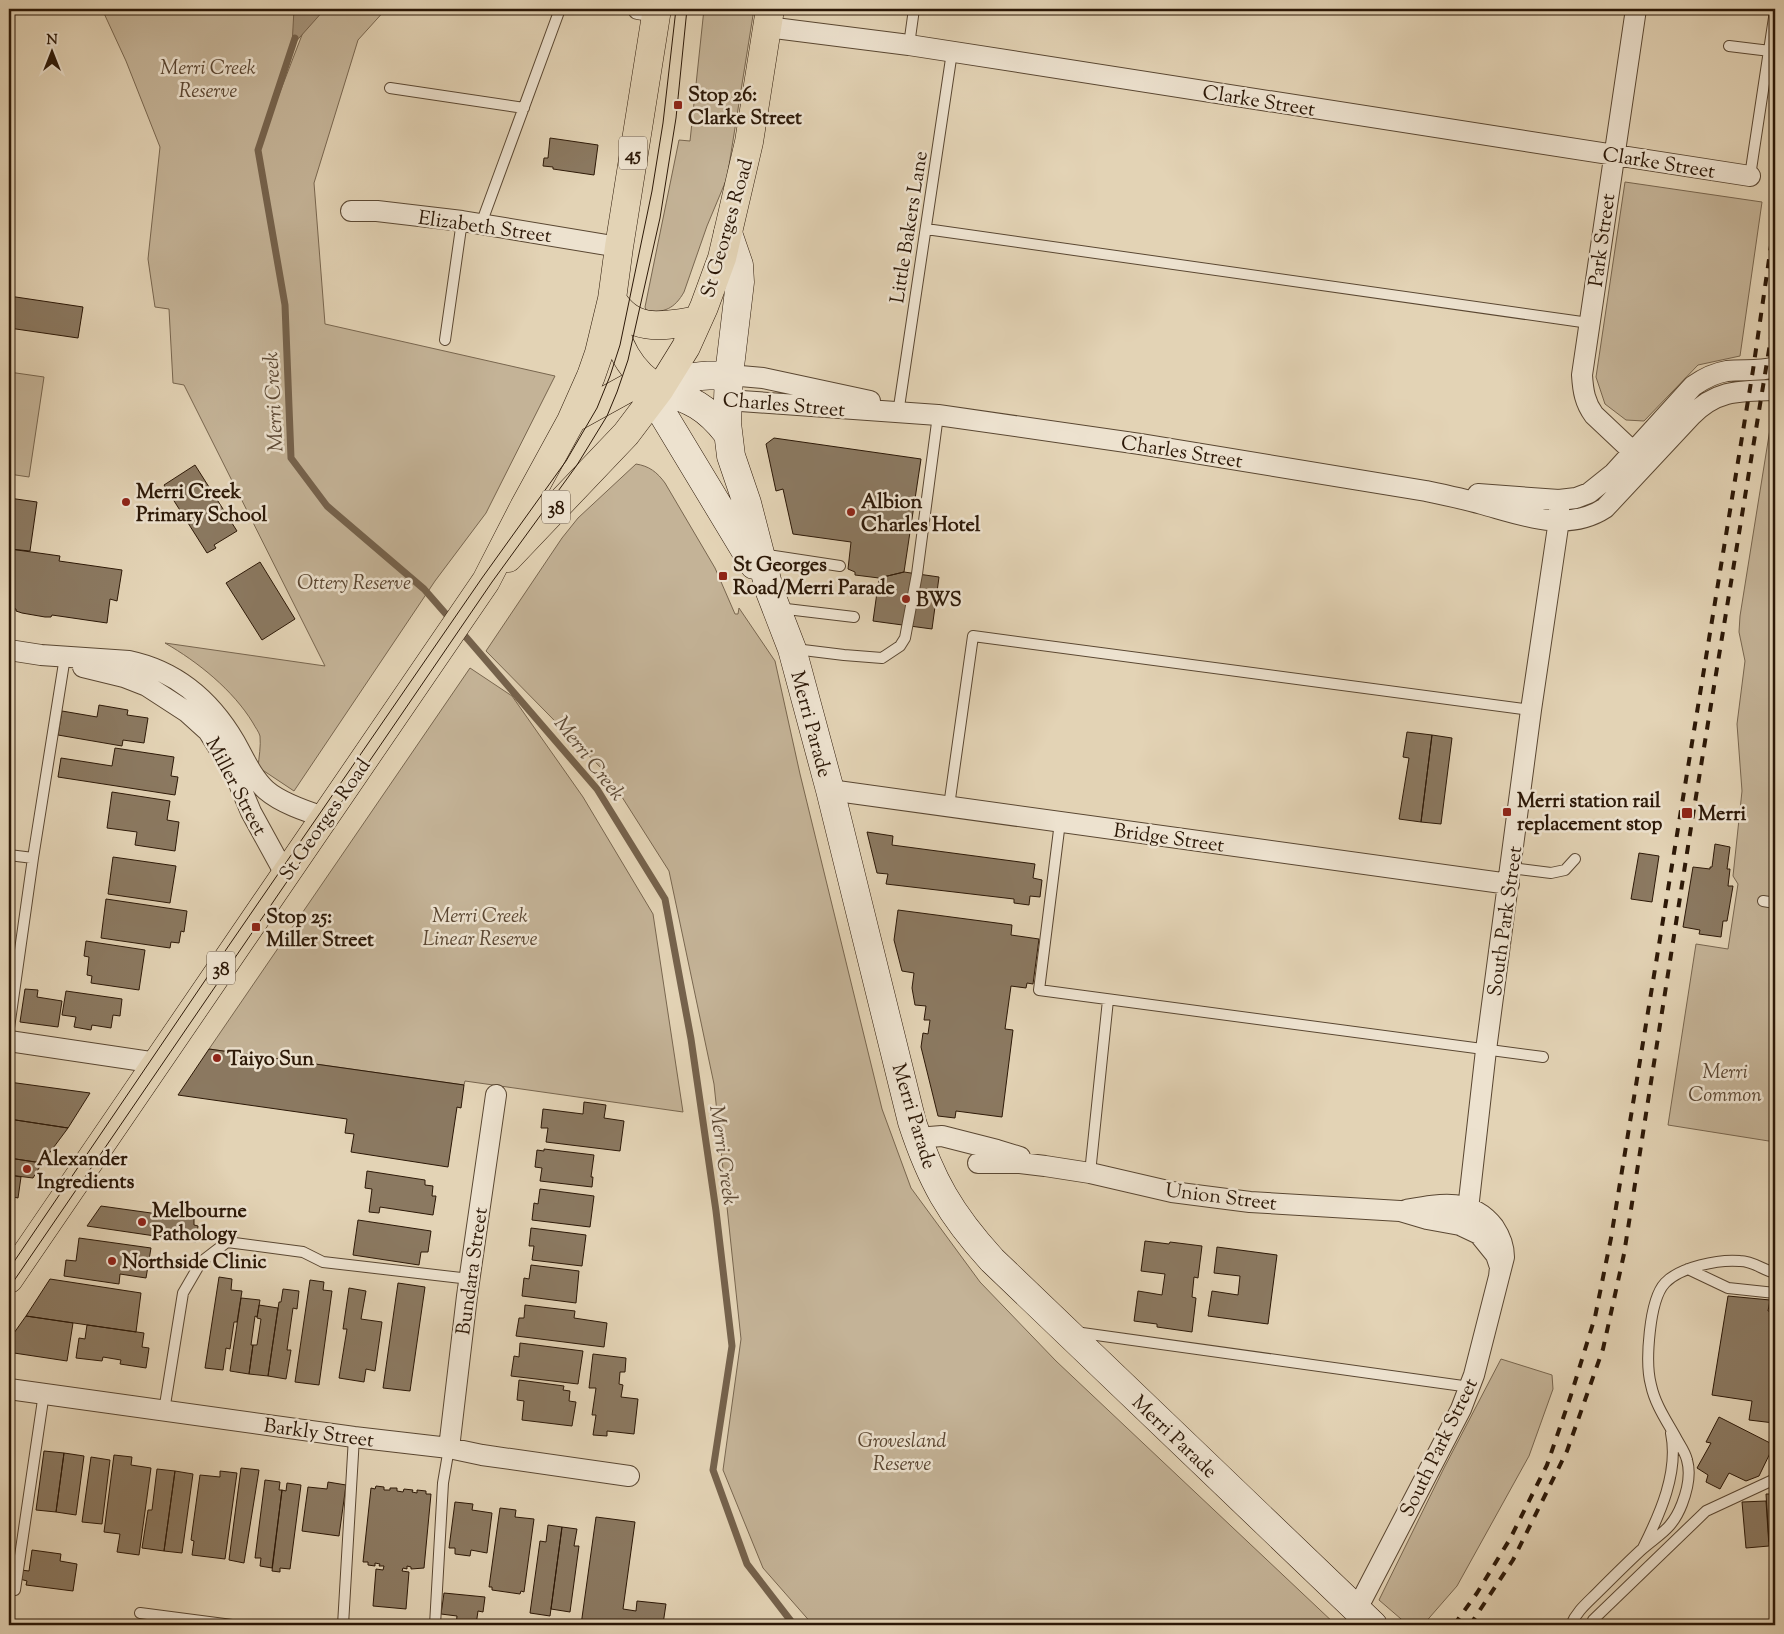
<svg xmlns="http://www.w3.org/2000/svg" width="1784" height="1634" font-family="'Sorts Mill Goudy',serif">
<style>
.green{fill:#c4b397;stroke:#78664f}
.water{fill:#a5937a;stroke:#75624c}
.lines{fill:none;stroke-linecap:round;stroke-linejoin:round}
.stream{stroke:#75624c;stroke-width:7}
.building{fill:#8b7961;stroke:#2c1807}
.service-casing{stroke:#5a4732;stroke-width:12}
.minor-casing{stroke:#5a4732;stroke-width:22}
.secondary-casing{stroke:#2c1807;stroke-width:29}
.trunk-casing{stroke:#2c1807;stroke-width:29}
.service{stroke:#ede2cf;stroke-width:10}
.minor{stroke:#ede2cf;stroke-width:20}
.secondary{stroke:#ede2cf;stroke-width:28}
.trunk{stroke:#e3d3b5;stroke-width:28}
.tram{stroke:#2c1807;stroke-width:1}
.rail{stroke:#2c1807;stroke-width:4;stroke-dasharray:9 9;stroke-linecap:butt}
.poi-dot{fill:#8f2418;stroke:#ede2cf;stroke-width:2}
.labels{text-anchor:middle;stroke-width:5;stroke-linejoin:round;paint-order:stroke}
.shield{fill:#ede2cf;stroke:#665543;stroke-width:1}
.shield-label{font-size:19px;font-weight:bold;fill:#2c1807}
.park-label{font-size:20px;font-style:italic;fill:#5a4632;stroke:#ede2cf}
.poi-label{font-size:20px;font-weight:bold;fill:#2c1807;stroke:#ede2cf;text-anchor:start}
.street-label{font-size:20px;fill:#2c1807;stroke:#ede2cf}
.water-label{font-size:21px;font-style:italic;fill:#5c4935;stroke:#ede2cf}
</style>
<rect width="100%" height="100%" fill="#e3d3b5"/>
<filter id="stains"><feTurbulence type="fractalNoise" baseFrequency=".004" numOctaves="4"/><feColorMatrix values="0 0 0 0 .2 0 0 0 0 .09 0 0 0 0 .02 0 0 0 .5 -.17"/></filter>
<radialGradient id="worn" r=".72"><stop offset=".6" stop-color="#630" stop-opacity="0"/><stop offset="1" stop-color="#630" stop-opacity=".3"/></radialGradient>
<path class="green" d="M102 9H305L263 136 312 9H386L358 40 314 183 325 324 555 376 486 513 435 581 294 791 258 767C259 757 261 746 260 736 259 732 255 727 253 723 233 690 198 662 165 643L325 666 184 385 173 383 169 309 155 307 148 259 160 147 126 61Z
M704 9H754L727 178 707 226 684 292C675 308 664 314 646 310L645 307 679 140 690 141Z
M1625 182 1762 202 1740 356 1698 365 1644 421 1626 420 1605 404 1596 377Z
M9 372 44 377 29 477 9 474Z
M1774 404H1775V1142L1668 1125 1696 944 1728 949 1738 884 1733 876 1742 791 1737 724 1745 661 1739 632 1740 616Z
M636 464C649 466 657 472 665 483L715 568 735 614H738L739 608 775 661 800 774 882 1109 911 1188 980 1282 1056 1361 1336 1625H813L763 1568 723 1470 741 1339 714 1084 669 871 608 775 486 651 562 538 578 518Z
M470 668 512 696 583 797 653 914 683 1112 465 1081 464 1085 209 1049Z
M1501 1359 1552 1375 1553 1389 1529 1456 1457 1586 1423 1625H1408L1379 1600 1444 1468Z"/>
<path class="water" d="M294 9 324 10 292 46Z"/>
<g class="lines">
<path class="stream" d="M295 38 258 150 285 305 291 458 327 506 424 589 452 621
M459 629 597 789 665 899 691 1039 716 1211 732 1346 713 1470 747 1564 794 1625"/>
</g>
<path class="building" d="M550 138 598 145 594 175 553 169V167L543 166 544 158H548Z
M9 296 83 307 78 338 9 328Z
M774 438 921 459 904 572 879 578 855 575V572L848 569 851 542 793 534 783 489 776 491 766 444Z
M195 465 237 531 214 545 216 548 207 553 164 485Z
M9 498 37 502 30 551 10 549 9 556Z
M10 549 60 556 59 561 122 570 117 601 110 599 107 623 52 615 51 617H45L22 613 16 611V609L9 608Z
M260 562 295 619 262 640 226 583Z
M904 572 939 577 932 629 873 621 879 578Z
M99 705 128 710 127 715 148 718 144 743 123 740 122 746 58 735 62 711 97 717Z
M1407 732 1432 735 1421 822 1399 819 1409 758 1403 757Z
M1432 735 1452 738 1441 824 1421 822Z
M115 748 174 757 171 776 178 777 175 795 58 777 61 758 112 766Z
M112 792 170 801 167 820 179 822 175 851 135 845 137 832 107 828Z
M867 832 893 836 892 845 1035 864 1033 878 1042 880 1040 897 1030 896 1029 905 1014 903V899L886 884 888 874 877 873Z
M1715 844 1730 847 1727 869H1730L1728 886H1733L1727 921H1723L1721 937 1699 934 1700 930 1683 927 1693 867 1710 869V867H1712Z
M1639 853 1659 856 1652 902 1631 899Z
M113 857 176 866 170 903 108 894Z
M106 899 187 911 184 932 181 931 179 943 171 942 170 948 101 938Z
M898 910 1012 925 1011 935 1039 939 1033 984 1027 983 1026 988 1011 986 1005 1029 1013 1030 1002 1117 956 1111 955 1118 938 1116 921 1047 923 1033 928 1034 930 1020H924L926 1006 915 1005 912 988 914 973 902 971 894 940Z
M86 941 145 950 139 990 91 983 92 976 87 975 89 957 84 956Z
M25 989 38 990 37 997 62 1001 58 1027 20 1022Z
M66 991 122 999 120 1016 113 1015 111 1028 92 1025 91 1030 74 1027 76 1017 62 1015Z
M209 1049 464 1085 461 1108 457 1107 448 1167 351 1152 354 1134 345 1133 347 1119 178 1095Z
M9 1082 90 1093 68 1128 9 1119Z
M584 1102 606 1105 604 1118 624 1121 620 1151 546 1142 548 1128H541L543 1109 583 1114Z
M9 1119 68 1128 42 1163 9 1158Z
M544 1149 594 1155 591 1177H593L592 1187 540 1181 542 1168 535 1167 537 1150 544 1151Z
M9 1158 42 1163 33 1178 9 1175Z
M367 1171 425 1180V1185L433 1186 432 1196H436L433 1215 380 1207 379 1213 369 1212 372 1189 365 1188Z
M9 1175 21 1177 18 1198 9 1196Z
M540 1189 594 1196 590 1227 532 1220 534 1203 538 1204Z
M101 1206 194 1219V1225L198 1226 196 1242 87 1226Z
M358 1220 431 1231 428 1252H421L419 1265 353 1255Z
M531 1228 586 1235 582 1266 532 1260 534 1246H529Z
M79 1238 151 1248 146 1278 120 1274 119 1284 64 1276 66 1260 76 1261Z
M1145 1241 1169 1244 1170 1242 1202 1246 1198 1278 1194 1277 1192 1297 1196 1298 1192 1332 1157 1327V1324L1134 1321 1138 1291 1162 1295 1165 1274 1141 1271Z
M1217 1247 1277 1255 1268 1324 1208 1316 1212 1291 1238 1295 1240 1276 1214 1273Z
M531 1265 579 1271 576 1303 522 1296 524 1278 529 1279Z
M219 1277 232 1279 231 1290 242 1291 237 1322H234L230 1349 226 1348 223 1370 205 1368Z
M50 1279 141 1293 136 1332 26 1316Z
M310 1280 324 1282 323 1290 332 1291 319 1385 295 1382Z
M398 1283 425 1287 410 1391 383 1388Z
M349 1288 366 1291 361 1319 382 1322 375 1371 366 1369 364 1382 339 1378 347 1329H343Z
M283 1289 299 1291 297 1309 293 1308 287 1350H291L286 1379 268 1376 279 1302H281Z
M1728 1296 1770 1300 1768 1311 1775 1312V1410L1774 1423 1749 1420 1752 1401 1712 1395Z
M241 1298 260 1300 257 1317 255 1316 251 1345H253L249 1374 230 1371Z
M259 1305 278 1308 268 1376 249 1374 253 1345H257L261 1319 257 1318Z
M525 1305 575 1311 574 1318 607 1323 604 1347 516 1336 519 1318H524Z
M26 1316 73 1323 67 1361 14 1353 9 1344V1340Z
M87 1325 144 1333 142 1347 149 1348 146 1368 120 1364 121 1360 103 1357 102 1361 76 1358 79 1338 85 1339Z
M520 1343 583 1351 578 1384 511 1376 514 1356 519 1357Z
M593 1354 626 1358 625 1372H620L619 1384 623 1385 621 1397 638 1399 634 1434 607 1431V1436L593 1435 596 1415H592L596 1388H589Z
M519 1380 564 1386 563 1390 570 1391 569 1401 576 1402 572 1426 522 1420 524 1401 517 1400Z
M1719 1417 1774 1445 1759 1476 1746 1481 1729 1473 1720 1489 1706 1482 1708 1475 1697 1468 1711 1443 1706 1442Z
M44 1451 64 1453 56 1512 36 1510Z
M64 1453 84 1456 76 1515 56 1512Z
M114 1455 132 1457 131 1465 151 1468 139 1555 117 1552 120 1534 104 1532Z
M91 1457 110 1460 102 1524 82 1522Z
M241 1468 259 1470 244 1563 229 1560Z
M157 1469 175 1471 164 1551 142 1548 148 1510H152Z
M175 1471 193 1474 182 1553 164 1551Z
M220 1471 237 1473 225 1559 192 1555 194 1541 191 1540 200 1475 220 1477Z
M265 1480 280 1482 279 1490H282L272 1568 260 1566 261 1558H255Z
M328 1482 346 1485 339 1536 302 1531 308 1487 327 1489Z
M287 1483 301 1485 290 1569 280 1568V1572L272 1571 282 1490 286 1491Z
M376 1486 384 1487V1490H390V1488H397V1491L403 1492 404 1489 413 1490 412 1492 417 1493V1490L426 1491V1494H431L424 1568 411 1569V1567L407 1566V1569L403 1568 402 1571 409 1572 406 1609 373 1606 376 1569 383 1570 384 1566H379L380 1564 375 1563V1566L368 1565V1562H363L371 1488 375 1489Z
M1766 1494H1775V1542H1769Z
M1766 1501 1769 1546 1746 1548 1742 1502Z
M455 1502 473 1504 472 1510 492 1513 487 1553 471 1550 470 1556 455 1554V1548H449Z
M500 1508 516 1510 515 1517 534 1519 524 1592 521 1591 520 1594 492 1590V1587H489Z
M596 1517 635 1522 623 1609 636 1611 637 1601 666 1604 663 1624 668 1625H581Z
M548 1525 562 1527 550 1616 530 1613 540 1541 546 1542Z
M562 1527 577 1529 574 1546H579L570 1612 551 1609Z
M32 1550 61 1554 60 1561 77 1564 73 1591 26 1585 27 1581 20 1579 21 1570 29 1571Z
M444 1593 485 1597 483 1612 478 1611 476 1625H456L457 1616 441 1614Z"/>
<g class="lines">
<g class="service-casing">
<path id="service" d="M909 45 914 9
M1729 46 1770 51
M390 88 524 108
M1750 176 1775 11
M481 224 560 9
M926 229 1589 323
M445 340 462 221
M899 407 952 52
M761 554 840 566
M778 608 854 617
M795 649 844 655 882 658 900 646 905 638 917 574 938 415
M949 806 973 636 1531 710
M1060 822 1039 990 1543 1057
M9 855 33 858
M1511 868 1551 873 1565 870 1575 859
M1763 901 1775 903
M9 1028 33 858 64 663
M1090 1173 1108 1000
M1688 1269 1728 1288 1775 1293
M1075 1332 1470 1387
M164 1411 183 1293 201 1262 227 1242 303 1252 323 1262 470 1279
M1643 1548C1660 1514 1679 1472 1671 1433
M9 1589 15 1590 44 1393
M140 1613 232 1625
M343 1625 354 1437
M435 1625 443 1483 449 1448
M1571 1625C1576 1612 1587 1603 1597 1593 1611 1579 1625 1565 1640 1551 1659 1534 1672 1530 1682 1504 1687 1491 1691 1474 1687 1460 1685 1451 1679 1444 1675 1436 1666 1420 1655 1404 1651 1385 1645 1363 1649 1300 1665 1283 1680 1267 1719 1259 1740 1261 1753 1261 1763 1270 1775 1273
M1592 1625 1593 1620 1706 1511 1775 1479"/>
</g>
<g class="minor-casing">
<path id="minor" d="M638 9 657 12
M1636 9 1582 375C1583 391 1585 403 1594 415L1646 464
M767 27 909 45 1750 176
M351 211H377L462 221 619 247
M729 375 763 378 870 401
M727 400 938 415 1140 444 1426 491C1445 495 1464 499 1482 504 1522 515 1567 533 1605 508L1691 416C1717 389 1741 391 1775 390
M1478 494 1559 500 1576 498 1589 493 1614 473 1693 386C1703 379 1714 373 1727 371 1743 369 1759 372 1775 367
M9 650 41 655 129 661C176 671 211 701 235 742 244 758 252 777 266 790 281 803 305 811 324 817
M83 667 124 677 147 686 187 712 208 731 235 774 251 812 285 874
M830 790 1509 884
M9 1041 157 1063
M917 1138 942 1136 997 1150 1020 1157
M978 1163H1020L1045 1166 1090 1173 1172 1192 1250 1202 1400 1211 1427 1219 1460 1225 1479 1234 1496 1255 1500 1267 1499 1277
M1466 1227 1486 1050 1531 710 1559 520V500
M9 1389 354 1437 449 1448 482 1455 629 1476
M449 1448 467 1296 496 1095
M1357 1609 1461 1409 1474 1375 1504 1257C1504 1246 1500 1236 1494 1227 1471 1197 1439 1204 1406 1210"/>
</g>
<g class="secondary-casing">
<path id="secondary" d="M728 233 739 265 740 282 729 375 727 423 731 456 747 503 770 592 792 649 830 790 912 1122C931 1180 950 1214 992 1260L1373 1625
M660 389V403L664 416 754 565
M660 389C691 400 707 407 727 433
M660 389C684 376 702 375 729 375"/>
</g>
<g class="trunk-casing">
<path id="trunk" d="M612 299C633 334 663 326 698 320
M612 310C614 342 631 374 660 389
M572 419 630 387 641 386 660 389
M508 558 626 434 660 389 686 347 704 307 722 258 749 142 770 9
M9 1279 486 581 524 507 571 421 591 376 599 353 612 299 619 247 657 9"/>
</g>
<use href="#service" class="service"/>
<use href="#minor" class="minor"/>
<use href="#secondary" class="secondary"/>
<use href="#trunk" class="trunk"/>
<path class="tram" d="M9 1269 223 954 482 578 566 461 597 408 610 376 620 345 652 191 663 123 676 9
M9 1288 492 582 577 465 607 416 617 392 628 360 660 218 676 118 687 9"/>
<path class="rail" d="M1454 1625 1477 1593 1510 1539 1547 1465 1571 1395 1595 1317 1611 1238 1753 370 1775 218
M1470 1625 1513 1560 1567 1451 1603 1349 1624 1254 1692 821 1775 313"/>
</g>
<g class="poi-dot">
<rect x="673" y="100" width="10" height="10" rx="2.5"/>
<circle cx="126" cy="502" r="5"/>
<circle cx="851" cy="512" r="5"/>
<rect x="718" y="571" width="10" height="10" rx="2.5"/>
<circle cx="906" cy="599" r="5"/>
<rect x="1502" y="807" width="10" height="10" rx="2.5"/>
<rect x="1681" y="807" width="12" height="12" rx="2.5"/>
<rect x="251" y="922" width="10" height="10" rx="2.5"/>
<circle cx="217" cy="1058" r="5"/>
<circle cx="27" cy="1169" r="5"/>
<circle cx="142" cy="1222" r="5"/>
<circle cx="112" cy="1261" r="5"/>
</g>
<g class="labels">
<g class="shield">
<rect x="619" y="136.5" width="28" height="33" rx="4"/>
<rect x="542" y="490.5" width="28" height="33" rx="4"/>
<rect x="207" y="951.5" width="28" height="33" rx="4"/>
</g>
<g class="shield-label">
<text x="633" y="160">45</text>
<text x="556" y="514">38</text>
<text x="221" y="975">38</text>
</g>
<g class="park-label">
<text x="208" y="74">Merri Creek<tspan x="208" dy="23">Reserve</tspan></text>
<text x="354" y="589">Ottery Reserve</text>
<text x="480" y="922">Merri Creek<tspan x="480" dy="23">Linear Reserve</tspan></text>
<text x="1725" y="1078">Merri<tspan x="1725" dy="23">Common</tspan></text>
<text x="902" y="1447">Grovesland<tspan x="902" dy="23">Reserve</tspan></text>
</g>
<g class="poi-label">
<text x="688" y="101">Stop 26:<tspan x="688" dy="23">Clarke Street</tspan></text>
<text x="136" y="498">Merri Creek<tspan x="136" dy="23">Primary School</tspan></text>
<text x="861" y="508">Albion<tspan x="861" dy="23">Charles Hotel</tspan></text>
<text x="733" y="571">St Georges<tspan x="733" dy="23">Road/Merri Parade</tspan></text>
<text x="916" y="606">BWS</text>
<text x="1517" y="807">Merri station rail<tspan x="1517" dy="23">replacement stop</tspan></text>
<text x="1698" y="820">Merri</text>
<text x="266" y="923">Stop 25:<tspan x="266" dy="23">Miller Street</tspan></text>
<text x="227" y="1065">Taiyo Sun</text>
<text x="37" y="1165">Alexander<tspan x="37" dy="23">Ingredients</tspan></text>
<text x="152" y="1217">Melbourne<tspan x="152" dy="23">Pathology</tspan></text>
<text x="122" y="1268">Northside Clinic</text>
</g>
<g class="street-label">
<text transform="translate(1259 100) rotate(9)" y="7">Clarke Street</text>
<text transform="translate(1659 162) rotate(9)" y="7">Clarke Street</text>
<text transform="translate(485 226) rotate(8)" y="7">Elizabeth Street</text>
<text transform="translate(908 227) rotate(-81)" y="7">Little Bakers Lane</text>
<text transform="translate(726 228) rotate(-74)" y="7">St Georges Road</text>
<text transform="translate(1601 240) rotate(-82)" y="7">Park Street</text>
<text transform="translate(784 404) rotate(5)" y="7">Charles Street</text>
<text transform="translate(1182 451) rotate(9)" y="7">Charles Street</text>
<text transform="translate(812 724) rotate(75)" y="7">Merri Parade</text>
<text transform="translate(237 786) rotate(62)" y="7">Miller Street</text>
<text transform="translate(324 819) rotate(-55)" y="7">St Georges Road</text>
<text transform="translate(1169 837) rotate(8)" y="7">Bridge Street</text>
<text transform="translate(1504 921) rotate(-82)" y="7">South Park Street</text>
<text transform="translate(915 1116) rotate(73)" y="7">Merri Parade</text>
<text transform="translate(1221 1196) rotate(7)" y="7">Union Street</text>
<text transform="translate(471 1271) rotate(-82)" y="7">Bundara Street</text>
<text transform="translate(319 1432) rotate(8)" y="7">Barkly Street</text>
<text transform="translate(1175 1436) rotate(44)" y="7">Merri Parade</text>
<text transform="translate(1438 1447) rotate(-64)" y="7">South Park Street</text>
</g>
<g class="water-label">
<text transform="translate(273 402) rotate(-93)" y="7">Merri Creek</text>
<text transform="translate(590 758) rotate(52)" y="7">Merri Creek</text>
<text transform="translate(724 1155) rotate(82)" y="7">Merri Creek</text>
</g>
</g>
<rect width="1784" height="1634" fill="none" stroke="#e3d3b5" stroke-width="30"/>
<rect x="10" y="10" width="1764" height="1614" fill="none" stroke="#2c1807" stroke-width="2.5"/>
<rect x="15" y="15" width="1754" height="1604" fill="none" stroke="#2c1807"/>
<g transform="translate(52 52)" stroke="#ede2cf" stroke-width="4" paint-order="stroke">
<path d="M0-4L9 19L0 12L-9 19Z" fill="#2c1807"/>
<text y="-8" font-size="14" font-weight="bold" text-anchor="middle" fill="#2c1807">N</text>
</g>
<rect width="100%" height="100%" filter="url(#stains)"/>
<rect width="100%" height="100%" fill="url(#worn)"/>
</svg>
